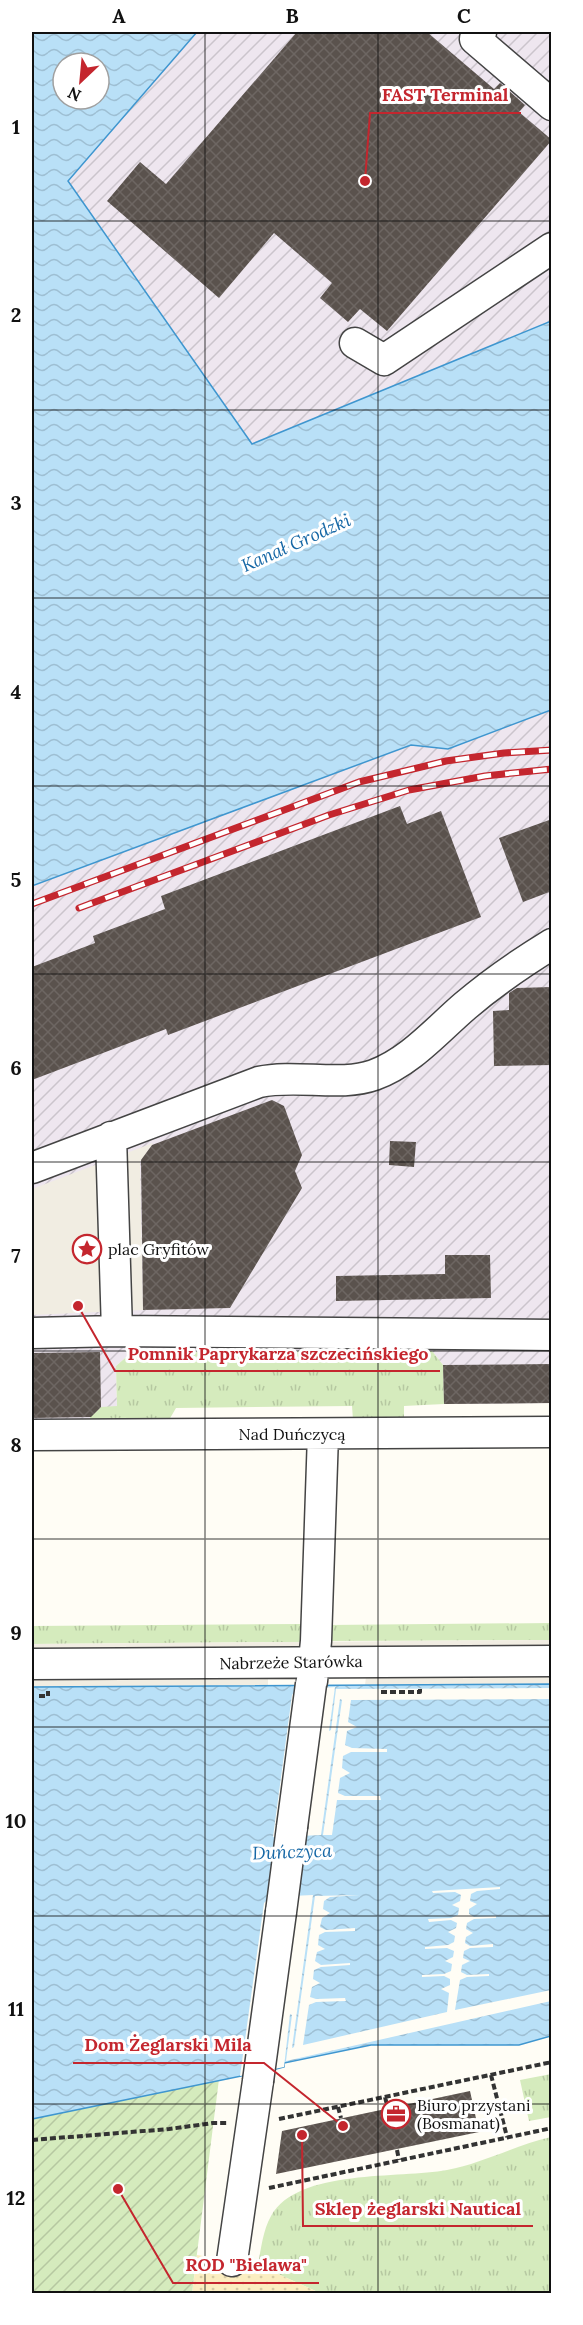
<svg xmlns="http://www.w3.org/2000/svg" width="583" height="2325" font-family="Lora,serif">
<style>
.industrial{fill:url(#industrial-furrows)}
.grass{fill:url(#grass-tufts)}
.sand{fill:url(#sand-dots)}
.garden{fill:url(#garden-furrows)}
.plaza{fill:#f1ede2}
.water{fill:url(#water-waves);stroke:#3f96cf;stroke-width:1.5;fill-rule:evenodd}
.pier{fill:#fffdf5}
.building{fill:url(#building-cross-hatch)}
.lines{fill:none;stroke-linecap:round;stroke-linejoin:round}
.minor-casing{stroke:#444;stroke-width:33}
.path{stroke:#333;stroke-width:4;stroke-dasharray:6 3;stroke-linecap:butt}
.minor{stroke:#fff;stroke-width:30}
.rail-casing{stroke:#c4262e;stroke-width:7}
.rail{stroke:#fff;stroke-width:4.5;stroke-dasharray:14;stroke-linecap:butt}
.minor-bridge-casing{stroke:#444;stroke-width:33;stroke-linecap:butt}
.minor-bridge{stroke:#fff;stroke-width:30}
.grid{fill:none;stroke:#111;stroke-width:1.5;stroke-opacity:0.55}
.labels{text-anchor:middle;stroke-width:6;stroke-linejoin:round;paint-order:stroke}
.poi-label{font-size:16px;fill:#111;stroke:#fff;text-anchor:start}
.street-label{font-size:16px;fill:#111;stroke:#fff}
.water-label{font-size:18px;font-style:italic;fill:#1768a6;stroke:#fff}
.leader{fill:none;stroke:#c4262e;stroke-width:2}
.callout-dot{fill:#c4262e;stroke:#fff;stroke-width:2}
.callout-label{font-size:18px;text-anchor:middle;font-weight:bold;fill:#c4262e;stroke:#fff;stroke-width:6;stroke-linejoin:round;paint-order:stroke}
.neatline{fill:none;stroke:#111;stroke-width:2}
.grid-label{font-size:20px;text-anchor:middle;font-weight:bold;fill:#111}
</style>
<defs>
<pattern id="industrial-furrows" width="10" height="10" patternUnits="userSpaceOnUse" patternTransform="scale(1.5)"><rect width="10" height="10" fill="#eee6ef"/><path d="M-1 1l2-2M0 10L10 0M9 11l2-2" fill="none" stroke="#cbc4cc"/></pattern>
<pattern id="grass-tufts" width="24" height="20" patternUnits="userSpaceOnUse" patternTransform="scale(1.5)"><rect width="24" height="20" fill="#d5ebbd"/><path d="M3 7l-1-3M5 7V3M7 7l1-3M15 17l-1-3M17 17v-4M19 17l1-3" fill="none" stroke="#b6c8a1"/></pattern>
<pattern id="sand-dots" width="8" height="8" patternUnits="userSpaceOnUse" patternTransform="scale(1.5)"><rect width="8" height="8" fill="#fbeec1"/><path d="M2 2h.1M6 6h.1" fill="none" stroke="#d6cba5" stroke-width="1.8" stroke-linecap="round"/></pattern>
<pattern id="garden-furrows" width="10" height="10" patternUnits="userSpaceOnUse" patternTransform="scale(1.5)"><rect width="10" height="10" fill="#d5ebbd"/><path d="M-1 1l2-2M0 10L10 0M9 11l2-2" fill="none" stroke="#b6c8a1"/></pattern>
<pattern id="water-waves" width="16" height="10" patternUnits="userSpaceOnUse" patternTransform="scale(1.5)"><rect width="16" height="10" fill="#b9e0f7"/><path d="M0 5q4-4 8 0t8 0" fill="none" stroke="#9ebfd3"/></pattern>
<pattern id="building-cross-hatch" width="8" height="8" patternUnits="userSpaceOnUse" patternTransform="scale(1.5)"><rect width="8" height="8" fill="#5a524d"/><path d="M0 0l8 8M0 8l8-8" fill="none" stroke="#6d6662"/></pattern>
</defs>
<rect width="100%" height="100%" fill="#fffdf5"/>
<path class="industrial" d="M197 32H551V321L252 444 68 181Z
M551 710V1403L444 1404 443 1365 432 1351 132 1352 116 1366 117 1407H101L90 1422 32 1423V886L411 745 448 749Z"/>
<path class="grass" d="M432 1351 443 1365 444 1404 404 1406V1419L353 1420 352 1406 176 1408 169 1420 90 1422V1413H95L101 1407 117 1406 116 1366 132 1352Z
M551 1623V1640L329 1641 328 1625Z
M302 1624 303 1642 32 1644V1626Z
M551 2074V2117L529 2121 520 2080Z
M551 2137V2293H320L258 2265C261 2249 263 2230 271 2216 298 2168 400 2179 447 2170 483 2163 516 2145 551 2137Z"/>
<path class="sand" d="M197 2255 258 2265 320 2293 192 2294Z"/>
<path class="garden" d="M219 2079 192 2293H32V2119Z"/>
<path class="plaza" d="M153 1143 140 1162 143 1310 32 1315V1189Z
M551 1640V1684L365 1685 366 1677H268V1685L32 1687V1644Z"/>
<path class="water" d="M32 32H197L68 181 252 444 551 321V710L448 749 411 745 32 886ZM63 63H99V99H63Z
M551 1684V2036L519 2045H371L284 2063V2067L276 2069 32 2119V1687Z"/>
<path class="pier" d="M335 1687 329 1731 331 1730 336 1689 551 1688V1699L351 1700 348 1722 357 1727 347 1731 345 1745 352 1748 387 1749V1752H351L343 1756 342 1768 350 1773 340 1778 338 1793 345 1796H380L381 1800H337L332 1835H323L342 1700 340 1699 321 1835 300 1836 292 1896 313 1895 292 2048 294 2047 315 1896 360 1895 330 1897 324 1901 323 1909 330 1913 322 1918 320 1927 326 1930 355 1928V1931L325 1932 319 1935 318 1945 325 1949 317 1952 315 1961 321 1965 350 1963V1965L321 1967 314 1970 313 1979 320 1983 312 1987 310 1997 316 1999 345 1998 346 2001 316 2002 309 2005 303 2045 447 2012 449 1993 441 1989 450 1985V1979L444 1976 422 1977V1975L444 1974 451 1971 452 1964 445 1961 453 1957 454 1951 447 1948 425 1949V1947L448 1945 454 1942 455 1936 448 1932 456 1928 457 1923 451 1920 429 1922 428 1919 451 1918 458 1915 459 1908 452 1905 460 1901 461 1895 455 1892 433 1893 432 1891 500 1887V1889L477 1891 471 1894 470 1901 477 1904 469 1909V1914L474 1917 496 1916V1918L474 1919 467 1923 466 1929 473 1933 466 1937 465 1943 470 1946 493 1944V1947L470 1948 464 1951 463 1958 470 1961 462 1965 461 1972 467 1975 489 1974V1976L467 1977 460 1980 455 2010 551 1990V2001L286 2061 292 2015 290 2014 284 2067 240 2076 264 1903 270 1897 282 1837H273L292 1695 296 1690Z"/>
<path class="building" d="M297 32H427L494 89 500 83 525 105 519 112 552 140 387 331 360 309 348 322 320 298 332 283 274 233 219 298 107 201 140 162 166 184Z
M400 806 407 824 441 811 481 917 168 1035 166 1029 32 1080V967L95 943 93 936 165 909 161 896Z
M552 819V891L523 902 499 838Z
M552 987V1065L494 1066 493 1011 509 1010V993L517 988Z
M272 1100 284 1106 302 1155 295 1171 302 1188 230 1308 143 1310 141 1160 152 1145Z
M390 1141 416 1142 414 1167 389 1165Z
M445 1255H490L491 1298 336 1301V1276L445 1274Z
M100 1352 101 1407 91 1417 32 1418V1353Z
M552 1364V1403L444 1404 443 1365Z
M470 2091 479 2132 276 2174 282 2131Z"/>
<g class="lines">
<g class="minor-casing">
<path id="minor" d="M481 32 475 39 552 105
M355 343 384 360 552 248
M32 1168 259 1082C296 1074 341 1087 374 1075 410 1062 437 1030 465 1006 492 983 521 963 552 944
M117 1331 552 1335
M32 1333 117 1331 111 1137
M32 1435 552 1432
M32 1664 552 1661
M312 1681 316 1641 323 1434
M281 1912 292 1827
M232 2261 258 2081"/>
</g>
<path class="path" d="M381 1692H420V1686
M39 1696H48V1691
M491 2075 507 2137
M385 2097 388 2109
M338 2107 341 2118
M279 2119 552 2062
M32 2140 169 2129 213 2123H227
M397 2150 399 2160
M269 2188 552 2128"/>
<use href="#minor" class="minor"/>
<g class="rail-casing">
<path id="rail" d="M32 904 359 782 446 761 504 753 552 750
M79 908 329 815 409 790 485 776 552 769"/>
</g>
<use href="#rail" class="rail"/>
<g class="minor-bridge-casing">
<path id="minor-bridge" d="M292 1827 311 1684
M258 2081 281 1912"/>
</g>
<use href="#minor-bridge" class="minor-bridge"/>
</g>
<path class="grid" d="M205 32V2294M378 32V2294M32 221H552M32 410H552M32 598H552M32 786H552M32 974H552M32 1162H552M32 1351H552M32 1539H552M32 1727H552M32 1916H552M32 2104H552"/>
<defs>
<g id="sight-ring" transform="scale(1.5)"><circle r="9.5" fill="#fff" stroke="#c4262e" stroke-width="1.5"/><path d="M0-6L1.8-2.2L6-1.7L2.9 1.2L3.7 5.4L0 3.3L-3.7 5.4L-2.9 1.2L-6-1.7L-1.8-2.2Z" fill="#c4262e"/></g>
<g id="office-ring" transform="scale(1.5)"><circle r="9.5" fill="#fff" stroke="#c4262e" stroke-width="1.5"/><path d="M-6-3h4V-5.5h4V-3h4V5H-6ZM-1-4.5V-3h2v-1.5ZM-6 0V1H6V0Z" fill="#c4262e"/></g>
</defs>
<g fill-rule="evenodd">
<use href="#sight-ring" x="87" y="1249"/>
<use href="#office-ring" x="396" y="2114"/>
</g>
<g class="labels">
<g class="poi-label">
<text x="108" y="1255">plac Gryfitów</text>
<text x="417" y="2111">Biuro przystani<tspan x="417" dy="18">(Bosmanat)</tspan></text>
</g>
<g class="street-label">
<text x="292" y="1440">Nad Duńczycą</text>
<text transform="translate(291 1662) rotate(-1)" y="6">Nabrzeże Starówka</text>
</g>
<g class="water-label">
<text transform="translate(296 543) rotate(-24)" y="6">Kanał Grodzki</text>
<text transform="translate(292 1852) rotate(-2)" y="6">Duńczyca</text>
</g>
</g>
<path class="leader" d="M365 181L370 113H521M78 1306L115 1371H440M343 2126L264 2063H73M302 2135L303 2226H533M118 2189L173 2283H319"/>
<g class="callout-dot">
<circle cx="365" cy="181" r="6"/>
<circle cx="78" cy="1306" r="6"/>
<circle cx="343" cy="2126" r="6"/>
<circle cx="302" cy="2135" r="6"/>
<circle cx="118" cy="2189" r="6"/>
</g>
<g class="callout-label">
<text x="445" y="101">FAST Terminal</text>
<text x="278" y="1360">Pomnik Paprykarza szczecińskiego</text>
<text x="168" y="2051">Dom Żeglarski Mila</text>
<text x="418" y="2215">Sklep żeglarski Nautical</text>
<text x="246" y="2271">ROD "Bielawa"</text>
</g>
<rect width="583" height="2325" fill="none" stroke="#ffffff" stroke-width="66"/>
<g transform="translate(81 81) rotate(206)"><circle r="28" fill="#ffffff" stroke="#a0a0a0" stroke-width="1.5"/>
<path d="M0-4.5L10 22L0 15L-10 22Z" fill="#c4262e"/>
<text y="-9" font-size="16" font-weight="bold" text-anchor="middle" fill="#111111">N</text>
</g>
<rect x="33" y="33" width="517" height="2259" class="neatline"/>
<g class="grid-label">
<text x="119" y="23">A</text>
<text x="292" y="23">B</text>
<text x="464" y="23">C</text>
<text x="16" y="134">1</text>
<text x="16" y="322">2</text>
<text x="16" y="510">3</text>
<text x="16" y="699">4</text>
<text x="16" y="887">5</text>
<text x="16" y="1075">6</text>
<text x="16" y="1263">7</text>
<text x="16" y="1452">8</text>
<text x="16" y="1640">9</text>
<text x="16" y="1828">10</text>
<text x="16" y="2016">11</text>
<text x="16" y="2205">12</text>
</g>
</svg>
